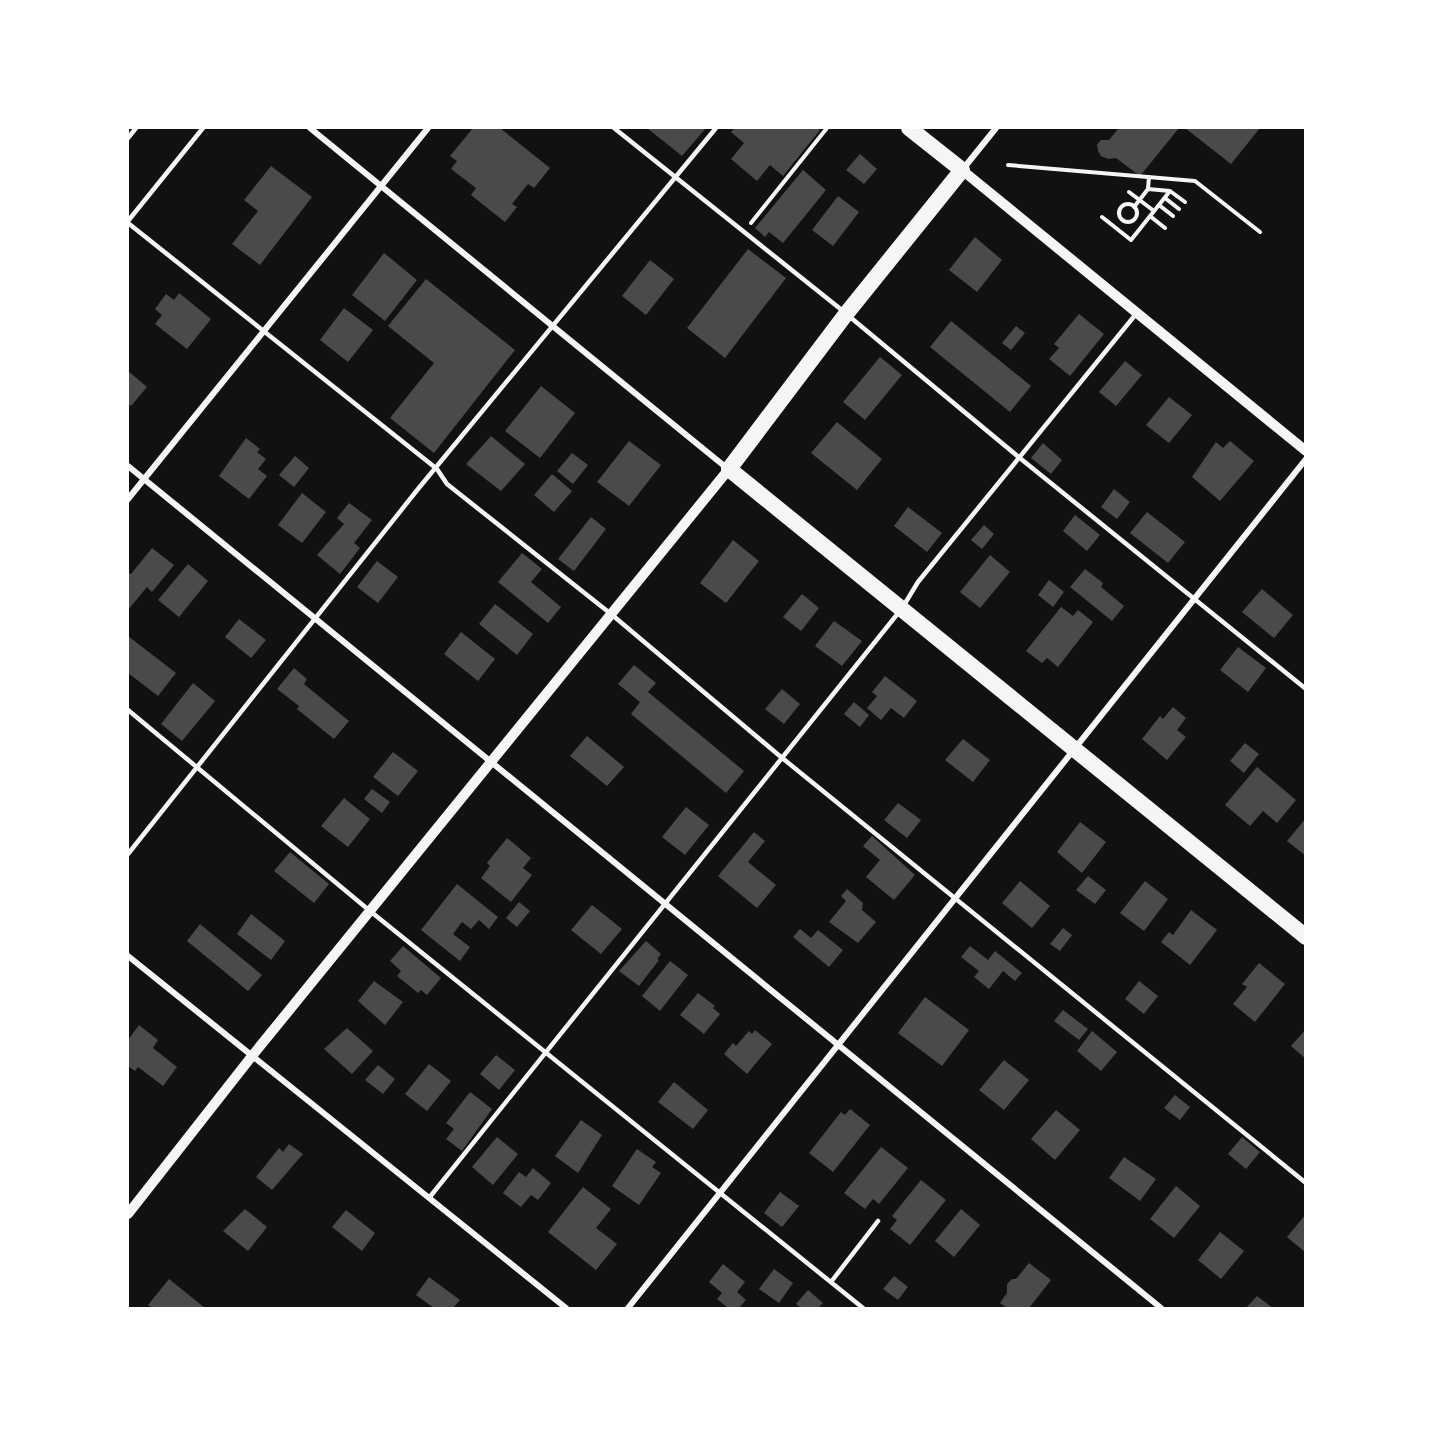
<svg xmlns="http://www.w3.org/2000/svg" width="1433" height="1436" font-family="Manrope,sans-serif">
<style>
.building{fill:#4a4a4a}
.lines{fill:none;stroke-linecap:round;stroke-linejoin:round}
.path{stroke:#f5f5f5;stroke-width:4}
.service{stroke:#f5f5f5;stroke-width:4.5}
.minor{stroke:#f5f5f5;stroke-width:6}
.tertiary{stroke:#f5f5f5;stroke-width:10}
.trunk{stroke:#f5f5f5;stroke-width:16}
</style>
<rect width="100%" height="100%" fill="#111"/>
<path class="building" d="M473 128H500L550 168 534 188 528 184 512 204 517 207 505 222 471 195 476 188 451 169 457 161 450 156Z
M647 128H706L682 156Z
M735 128H818L820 130 783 176 770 165 757 181 731 159 744 143 731 132Z
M1119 128H1179L1140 176 1116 158 1108 159 1101 156 1098 151 1097 145 1101 140H1109Z
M1185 128H1260L1231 164Z
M860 154 877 169 864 184 846 170Z
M271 166 312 197 260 265 232 244 258 211 244 200Z
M803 170 826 190 783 243 769 232 765 237 755 228Z
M838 196 859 212 833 246 812 230Z
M975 237 1002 260 977 292 949 270Z
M748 249 786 278 725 358 687 328Z
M384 253 417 280 385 321 352 295Z
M650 260 674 279 646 315 622 296Z
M426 279 515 350 434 453 390 418 434 363 388 326Z
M179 293 211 319 187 349 155 324 162 315 155 309 166 294 174 300Z
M344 308 373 330 348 362 320 340Z
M1079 314 1104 334 1070 376 1049 359 1059 348 1054 344Z
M951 321 1031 386 1010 412 930 347Z
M1016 326 1025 333 1011 350 1002 343Z
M880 357 902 375 865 420 843 402Z
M1125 361 1142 375 1116 406 1099 392Z
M128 371 147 387 131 406 128 404Z
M541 386 575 413 540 458 505 431Z
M1169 397 1192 415 1169 443 1146 425Z
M837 422 882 459 857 490 811 453Z
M491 436 525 464 501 491 466 464Z
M246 438 260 449 257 452 266 459 258 469 267 476 249 499 219 476Z
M629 441 661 465 629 506 597 482Z
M1230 441 1254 461 1220 501 1192 477 1216 442 1223 448Z
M1043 443 1062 460 1051 474 1031 458Z
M572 453 588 465 573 484 557 471Z
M295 456 309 468 294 487 279 475Z
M552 474 572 491 554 512 534 495Z
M1114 489 1130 502 1117 519 1101 507Z
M302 493 326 512 302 543 278 525Z
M349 503 372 520 354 543 360 548 340 574 317 555 344 524 337 518Z
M908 507 942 533 927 552 894 526Z
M1147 512 1185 542 1168 563 1130 533Z
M1075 515 1100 535 1087 551 1063 531Z
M591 517 606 529 574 571 558 559Z
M984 525 994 534 982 549 971 540Z
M733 540 759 561 726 603 700 583Z
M152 548 174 565 152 592 147 587 128 610V573L131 574Z
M522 553 542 569 531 582 561 607 548 623 498 582Z
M990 555 1010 572 980 608 960 592Z
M377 561 398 577 378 603 357 587Z
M188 564 208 581 179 617 158 600Z
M1085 569 1103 583 1101 587 1124 606 1112 621 1070 587Z
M1049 580 1064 592 1053 607 1038 595Z
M1262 589 1293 615 1274 638 1242 612Z
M802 594 819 608 801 631 783 617Z
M495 604 533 634 517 655 479 624Z
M1061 607 1073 616 1078 610 1093 622 1058 667 1047 658 1042 663 1026 651Z
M239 619 266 640 251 658 225 637Z
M834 621 862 641 842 666 815 646Z
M461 632 495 659 478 681 444 654Z
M128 636 176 673 158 696 128 673Z
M1238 647 1266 668 1248 692 1220 670Z
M634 665 656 683 648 692 744 771 726 793 631 714 640 702 618 684Z
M294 668 307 679 304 684 349 721 334 739 297 709 299 706 277 689Z
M885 676 917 701 904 718 891 708 881 720 867 708 877 696 872 692Z
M193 683 215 701 182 741 161 724Z
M782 689 800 704 784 724 765 709Z
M854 702 869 715 860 727 844 714Z
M1173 707 1186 718 1177 730 1186 737 1167 760 1142 739 1160 716 1163 719Z
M587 736 624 767 607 786 570 756Z
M963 739 990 760 973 782 945 760Z
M1245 743 1259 754 1244 773 1230 761Z
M393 752 418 771 398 796 373 777Z
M1257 767 1296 800 1277 823 1263 811 1250 826 1225 805Z
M372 789 390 802 382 813 364 799Z
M344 798 370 819 348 847 321 826Z
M898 803 921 820 907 838 884 820Z
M686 807 709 825 685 855 662 837Z
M1306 818V856L1287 841Z
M1080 822 1106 842 1082 873 1057 852Z
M754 832 765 841 748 862 776 885 757 908 718 876Z
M872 836 915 875 894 900 866 877 880 860 863 846Z
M507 838 531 858 523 868 532 875 511 902 481 878 490 866 487 863Z
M290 852 329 884 314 903 274 871Z
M1088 876 1106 890 1095 904 1076 890Z
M1020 881 1050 906 1032 928 1002 903Z
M1145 881 1168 899 1144 931 1120 913Z
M457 884 498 917 489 929 479 920 471 929 462 922 453 934 470 947 460 961 421 930Z
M847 889 863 903 862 910 876 922 858 943 829 922 846 901 841 896Z
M519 902 530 911 517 927 506 918Z
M592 905 622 929 601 954 571 930Z
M1191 910 1217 930 1190 965 1161 942 1169 932 1173 935Z
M251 914 285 941 271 960 237 934Z
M200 924 262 975 248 991 187 941Z
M1063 928 1072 935 1060 951 1050 944Z
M800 929 811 938 818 930 843 950 829 967 793 937Z
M646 941 661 954 657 959 659 960 639 986 619 971Z
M403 946 441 978 427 995 421 990 418 993 397 976 401 971 390 961Z
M970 946 988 960 995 951 1022 973 1015 981 1003 971 989 989 974 977 979 971 961 957Z
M670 961 688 975 660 1011 642 996Z
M1259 963 1285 984 1255 1022 1233 1004 1247 987 1242 984Z
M374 981 403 1002 385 1025 358 1001Z
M1139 981 1158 996 1144 1014 1125 999Z
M698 993 715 1006 713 1008 720 1014 704 1034 680 1015Z
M925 997 969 1030 942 1066 898 1033Z
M1063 1010 1088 1029 1079 1040 1054 1021Z
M139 1025 158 1040 153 1048 177 1067 163 1086 138 1067 135 1071 128 1066V1040Z
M347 1028 373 1051 352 1074 324 1049Z
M1306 1029V1059L1291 1046Z
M755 1030 772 1044 747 1074 724 1054 733 1043 736 1046 749 1031 752 1034Z
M1092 1031 1117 1052 1101 1071 1077 1051Z
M496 1055 515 1070 499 1090 480 1074Z
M1004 1060 1029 1080 1004 1110 979 1090Z
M429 1064 451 1081 427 1111 405 1094Z
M378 1065 395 1079 383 1094 365 1080Z
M674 1082 708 1110 693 1129 658 1102Z
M470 1092 492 1109 462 1151 446 1139 454 1129 446 1123Z
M1175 1095 1190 1107 1180 1120 1164 1108Z
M850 1109 870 1125 833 1172 809 1153 841 1112 845 1115Z
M1056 1110 1080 1130 1055 1160 1031 1139Z
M581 1120 602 1135 578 1173 555 1156Z
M497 1137 518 1154 493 1185 472 1167Z
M1242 1137 1260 1152 1246 1169 1228 1154Z
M289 1144 303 1154 272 1190 256 1177 279 1148 283 1152Z
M881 1147 908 1168 879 1204 873 1199 865 1209 844 1193Z
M637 1149 656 1162 652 1167 661 1173 639 1205 612 1186Z
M1124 1157 1156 1179 1140 1201 1109 1178Z
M533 1168 551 1183 538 1200 531 1195 521 1207 503 1193 519 1172 526 1177Z
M921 1180 946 1200 910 1245 890 1229 897 1220 892 1216Z
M1176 1186 1200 1206 1174 1238 1150 1219Z
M583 1187 611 1209 596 1228 617 1244 596 1270 548 1232Z
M780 1192 799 1206 782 1227 764 1213Z
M245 1209 267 1227 248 1251 223 1231Z
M961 1209 980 1225 954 1257 935 1241Z
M346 1210 375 1233 362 1251 332 1227Z
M1306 1214V1253L1287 1237Z
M1220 1232 1244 1251 1221 1279 1198 1260Z
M1029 1263 1051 1280 1029 1308H1007L1000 1303 1007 1293V1284L1012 1279H1016Z
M723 1264 745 1282 737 1292 746 1300 739 1308H728L717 1299 722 1293 709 1282Z
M774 1269 793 1283 779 1303 759 1289Z
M894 1276 908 1287 898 1300 883 1289Z
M429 1277 460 1300 453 1308H434L416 1295Z
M169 1279 205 1308H152L148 1305Z
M808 1290 823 1303 818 1308H801L796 1304Z
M1257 1296 1273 1308H1246Z"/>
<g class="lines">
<path class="path" d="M1008 165 1195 181 1260 232
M1170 191 1185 202
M1129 192 1154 211
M1165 198 1179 209
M1119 213a9 9 0 1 1 18 0a9 9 0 1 1-18 0Z
M1159 205 1173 216
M1134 207 1148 189
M1150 216 1165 228
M1102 217 1131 240 1170 191 1148 189 1149 177
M751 223 827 128"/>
<path class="service" d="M614 128 843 311
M128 138 136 128
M128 221 203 128
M128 223 437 469 447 484 611 614 781 757 1306 1183
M850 317 1021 459 1306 689
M904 605 918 582 1136 314
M128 710 370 911 863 1308
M128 854 418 489 716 128
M429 1198 899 612
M831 1282 878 1221"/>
<path class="minor" d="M310 128 728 469
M963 169 996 128
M128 466 1161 1308
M128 499 428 128
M128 956 566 1308
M628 1308 1306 459"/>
<path class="tertiary" d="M962 170 1306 451
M128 1214 252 1056 729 469"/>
<path class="trunk" d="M909 128 962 170 846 314 729 469 1306 937"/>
</g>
<rect width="1433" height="1436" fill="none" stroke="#ffffff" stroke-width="258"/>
</svg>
